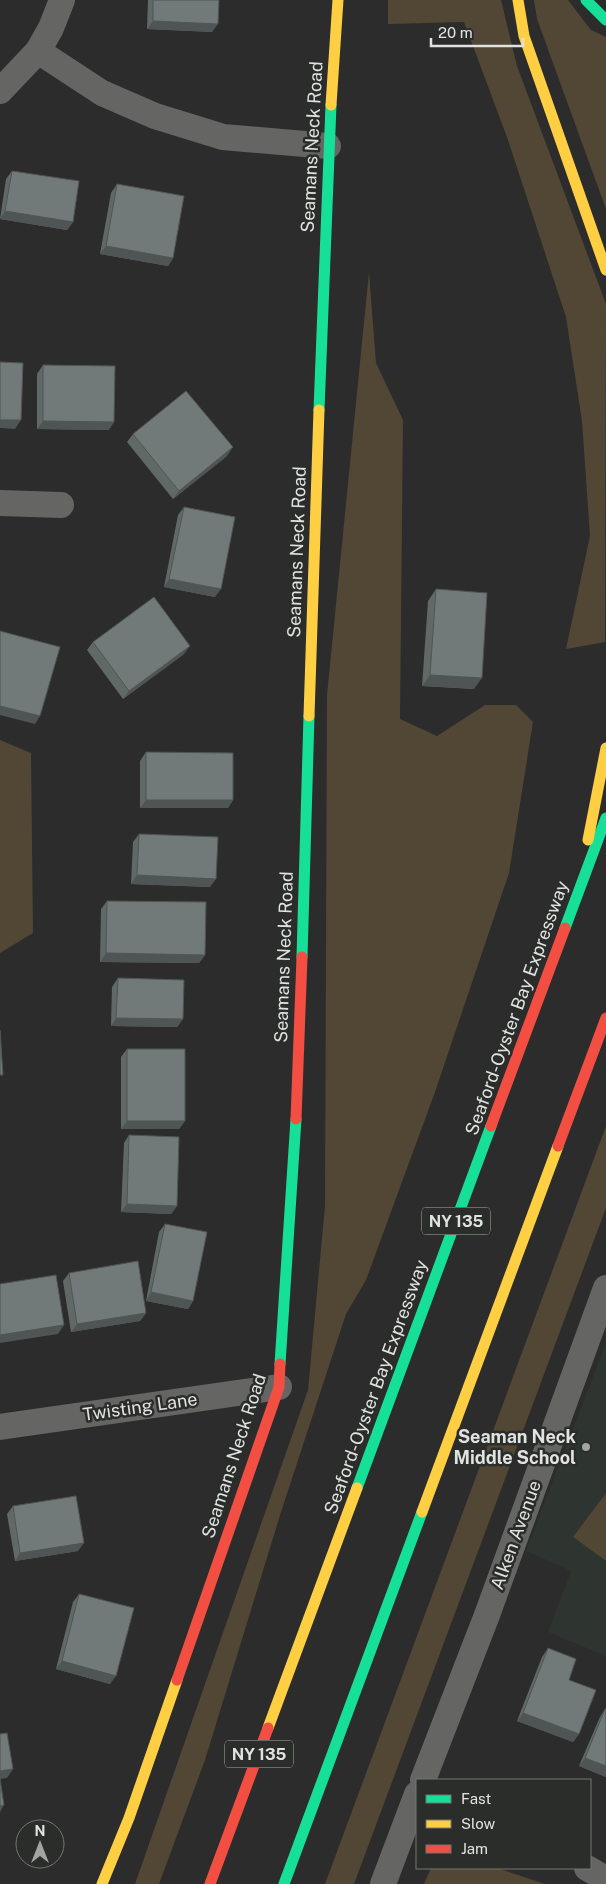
<svg xmlns="http://www.w3.org/2000/svg" width="606" height="1884" font-family="'Public Sans',sans-serif">
<style>
.built{fill:#2e342f}
.green{fill:#514734}
.lines{fill:none;stroke-linecap:round;stroke-linejoin:round}
.street{stroke:#656564;stroke-width:26}
.fast{stroke:#16e098;stroke-width:11}
.slow{stroke:#ffcf43;stroke-width:11}
.jam{stroke:#f24e42;stroke-width:11}
.wall{fill:#616967}
.shaded-wall{fill:#4f5554}
.building{fill:#717a78;stroke:#4f5554}
.poi-dot{fill:#a2a3a2;stroke:#2b2d2b;stroke-width:2}
.labels{text-anchor:middle;stroke-width:5;stroke-linejoin:round;paint-order:stroke}
.shield{fill:#2b2d2b;stroke:#aaacab;stroke-width:1}
.shield-label{font-size:16px;font-weight:bold;fill:#e1e3e2}
.street-label{font-size:18px;fill:#e1e3e2;stroke:#2b2d2b}
.poi-label{font-size:18px;font-weight:bold;fill:#e1e3e2;stroke:#2b2d2b;text-anchor:end}
</style>
<rect width="100%" height="100%" fill="#2c2c2c"/>
<path class="built" d="M606 1343V1656L548 1632 571 1571 526 1551Z"/>
<path class="green" d="M388 0H501L517 66 606 304 605 642 566 649 590 536 582 421 566 317 508 140 464 22 388 24Z
M534 0H568L591 30 606 37V209L537 19Z
M369 272 376 363 403 420 400 719 437 736 485 705H516L533 722 509 873 435 1092 366 1280 346 1314 281 1512 205 1760 159 1884H135L308 1390 325 1206 327 695Z
M0 740 31 753 33 933 0 953Z
M606 1126V1208L354 1884H325Z
M606 1493V1561L573 1537Z
M431 1868H497L545 1884H424Z"/>
<g class="lines">
<path class="street" d="M38 51 102 93 155 116 223 137 328 146
M0 91 38 51 51 28 62 0
M0 503 61 505
M0 1427 279 1387
M423 1780 487 1615 606 1288
M587 1868 606 1879
M383 1884 417 1794"/>
<path class="fast" d="M586 0 606 20
M319 410 331 105
M565 928 606 818
M302 957 309 716
M280 1364 296 1119
M357 1488 491 1126
M284 1884 422 1512"/>
<path class="slow" d="M518 0 524 36 606 270
M331 105 338 0
M309 716 319 410
M588 840 606 748
M422 1512 558 1146
M268 1728 357 1488
M102 1884 129 1818 177 1680"/>
<path class="jam" d="M296 1119 302 957
M491 1126 565 928
M558 1146 606 1018
M177 1680 279 1387 280 1364
M210 1884 268 1728"/>
</g>
<path class="wall" d="M148 0H219L212 32 147 29Z
M12 171 73 222 67 230 0 219 6 179Z
M117 184 173 258 168 266 100 254 111 193Z
M43 365 109 430 37 429V374Z
M133 434 227 456 173 499 127 442Z
M184 507 215 597 164 587 178 515Z
M436 589 474 689 422 686 428 601Z
M93 642 184 654 123 699 87 650Z
M146 752 233 800 228 808H140V761Z
M139 834 210 887 131 884 133 842Z
M107 901 205 955 199 963 100 962 101 909Z
M118 978 183 1019 177 1027 111 1026 112 987Z
M127 1049 185 1121 179 1129H121V1057Z
M129 1135 177 1206 171 1214 121 1212 124 1143Z
M165 1224 193 1301 188 1309 146 1301 159 1232Z
M69 1273 146 1313 140 1321 71 1332 63 1281Z
M13 1506 78 1551 15 1561 7 1514Z
M79 1594 110 1684 56 1669 73 1602Z
M548 1648 569 1680 579 1734 573 1742 517 1721 542 1657Z
M605 1709H606V1777L579 1766 600 1717Z"/>
<path class="shaded-wall" d="M153 21 218 24 212 32 147 29Z
M5 211 73 222 67 230 0 219Z
M106 246 173 258 168 266 100 254Z
M0 420H21L15 429 0 428Z
M43 421 114 422 109 430 37 429Z
M233 447 227 456 173 499 179 491Z
M169 579 221 589 215 597 164 587Z
M190 646 184 654 123 699 129 691Z
M430 675 482 678 474 689 422 686Z
M0 706 40 716 35 724 0 715Z
M146 800H233L228 808H140Z
M137 875 216 879 210 887 131 884Z
M106 953 205 955 199 963 100 962Z
M116 1018 183 1019 177 1027 111 1026Z
M127 1121H185L179 1129H121Z
M127 1204 177 1206 171 1214 121 1212Z
M151 1292 193 1301 188 1309 146 1301Z
M146 1313 140 1321 71 1332 77 1324Z
M64 1325 58 1334 0 1343V1335Z
M84 1543 78 1551 15 1561 20 1553Z
M62 1661 116 1676 110 1684 56 1669Z
M523 1713 579 1734 573 1742 517 1721Z
M585 1758 606 1766V1777L579 1766Z
M13 1769 7 1778 0 1779V1771Z
M4 1805 0 1812V1806Z"/>
<path class="building" d="M153 0H219L218 24 153 21Z
M12 171 79 181 73 222 5 211Z
M117 184 184 196 173 258 106 246Z
M0 362 23 363 21 420H0Z
M43 365 115 366 114 422 43 421Z
M186 391 233 447 179 491 133 434Z
M184 507 235 517 221 589 169 579Z
M436 589 487 593 482 678 430 675Z
M154 597 190 646 129 691 93 642Z
M0 631 60 647 40 716 0 706Z
M146 752 233 753V800H146Z
M139 834 218 837 216 879 137 875Z
M107 901 206 902 205 955 106 953Z
M118 978 184 980 183 1019 116 1018Z
M0 1030 3 1075H0Z
M127 1049H185V1121H127Z
M129 1135 179 1137 177 1206 127 1204Z
M165 1224 207 1232 193 1301 151 1292Z
M138 1261 146 1313 77 1324 69 1273Z
M56 1275 64 1325 0 1335V1284Z
M76 1496 84 1543 20 1553 13 1506Z
M79 1594 134 1608 116 1676 62 1661Z
M548 1648 576 1659 569 1680 596 1690 579 1734 523 1713Z
M605 1709H606V1766L585 1758Z
M7 1733 13 1769 0 1771V1734Z
M0 1779 4 1805 0 1806Z"/>
<circle class="poi-dot" cx="586" cy="1447" r="5"/>
<g class="labels">
<g class="shield">
<rect x="422" y="1207.5" width="68" height="27" rx="4"/>
<rect x="225" y="1740.5" width="68" height="27" rx="4"/>
</g>
<g class="shield-label">
<text x="456" y="1227">NY 135</text>
<text x="259" y="1760">NY 135</text>
</g>
<g class="street-label">
<text transform="translate(312 147) rotate(-87)" y="6">Seamans Neck Road</text>
<text transform="translate(297 552) rotate(-88)" y="6">Seamans Neck Road</text>
<text transform="translate(284 957) rotate(-88)" y="6">Seamans Neck Road</text>
<text transform="translate(517 1008) rotate(-70)" y="6">Seaford-Oyster Bay Expressway</text>
<text transform="translate(376 1387) rotate(-70)" y="6">Seaford-Oyster Bay Expressway</text>
<text transform="translate(140 1407) rotate(-8)" y="6">Twisting Lane</text>
<text transform="translate(234 1456) rotate(-72)" y="6">Seamans Neck Road</text>
<text transform="translate(516 1535) rotate(-70)" y="6">Alken Avenue</text>
</g>
<g class="poi-label">
<text x="576" y="1443">Seaman Neck<tspan x="576" dy="21">Middle School</tspan></text>
</g>
</g>
<rect x="416" y="1779" width="175" height="90" fill="#2b2d2b" stroke="#747674"/>
<rect x="426" y="1795" width="25" height="8" fill="#16e098" stroke="#747674"/>
<text x="461" y="1804" font-size="15" fill="#e1e3e2">Fast</text>
<rect x="426" y="1820" width="25" height="8" fill="#ffcf43" stroke="#747674"/>
<text x="461" y="1829" font-size="15" fill="#e1e3e2">Slow</text>
<rect x="426" y="1845" width="25" height="8" fill="#f24e42" stroke="#747674"/>
<text x="461" y="1854" font-size="15" fill="#e1e3e2">Jam</text>
<g transform="translate(40 1844)"><circle r="24" fill="#2b2d2b" stroke="#747674"/>
<path d="M0-4L9 19L0 12L-9 19Z" fill="#a2a3a2"/>
<text y="-8" font-size="14" font-weight="bold" text-anchor="middle" fill="#e1e3e2">N</text>
</g>
<path d="M431 38v8h92v-8" fill="none" stroke="#e1e3e2" stroke-width="2.5"/>
<text x="438" y="38" font-size="15" fill="#e1e3e2" stroke="#2b2d2b" stroke-width="4" paint-order="stroke">20 m</text>
</svg>
